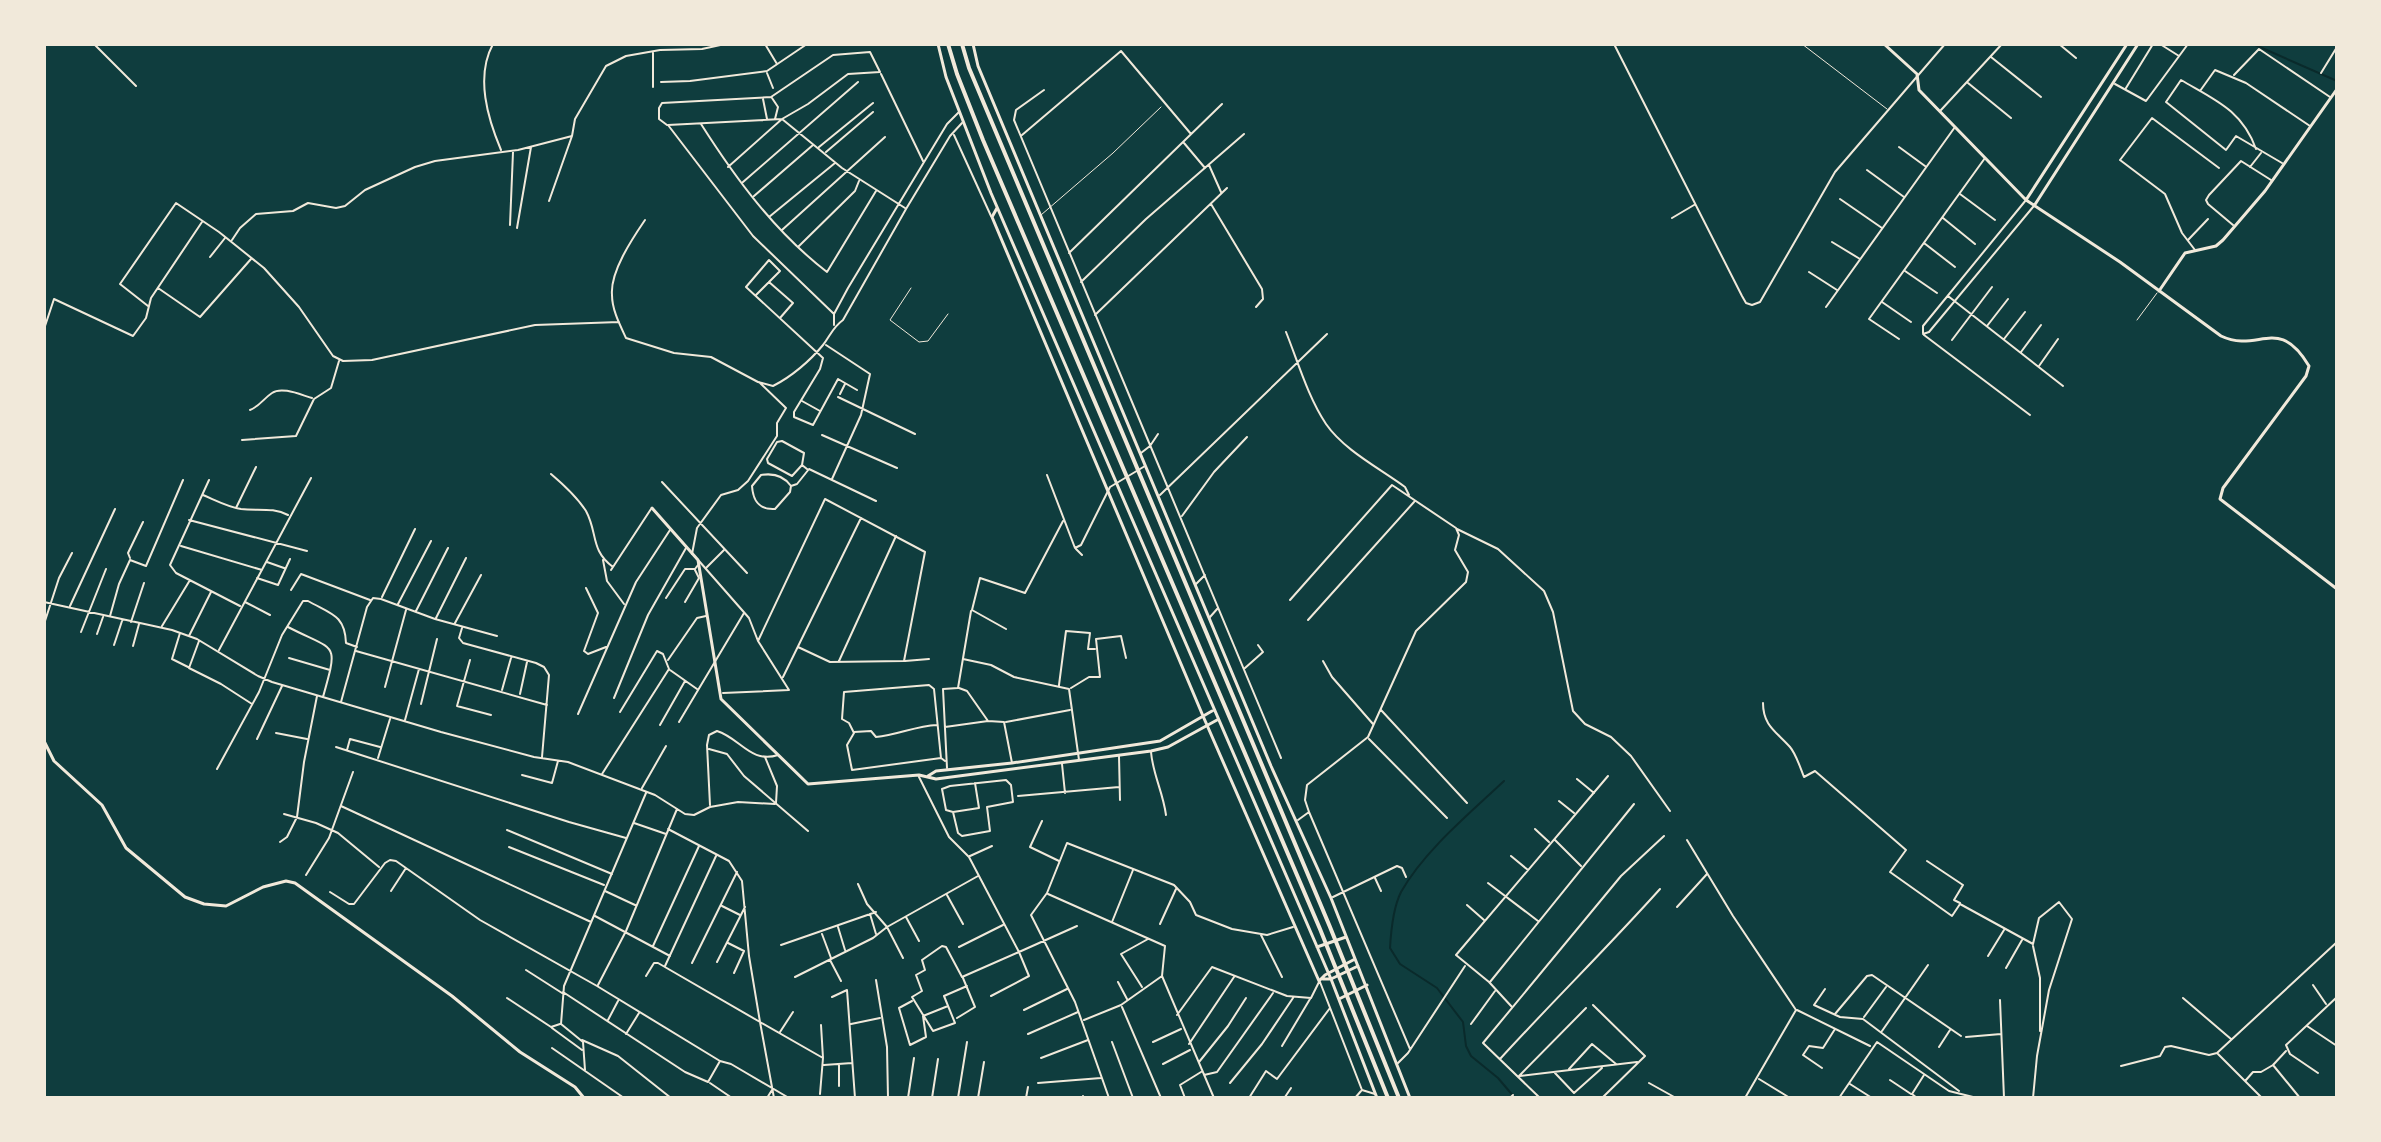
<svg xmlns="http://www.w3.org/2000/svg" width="2381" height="1142" font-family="'Fira Sans Condensed',sans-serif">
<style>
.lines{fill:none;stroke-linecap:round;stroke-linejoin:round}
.stream{stroke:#0a2a2b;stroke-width:2}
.service{stroke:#f1e9da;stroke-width:1}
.minor{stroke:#f1e9da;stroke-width:2}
.tertiary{stroke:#f1e9da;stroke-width:3}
.trunk{stroke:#f1e9da;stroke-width:4}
</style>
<rect width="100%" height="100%" fill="#0f3d3e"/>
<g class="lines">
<path class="stream" d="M2253 44 2337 81
M1504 781C1470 813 1424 851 1401 892 1393 908 1391 930 1390 948L1400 964 1437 988 1463 1022 1466 1046 1471 1056 1498 1078 1515 1098"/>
<path class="service" d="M1802 44 1887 109
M1041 215 1113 153 1161 107
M911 288 890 320 919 342 928 341 948 314
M2137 320 2157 293"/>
<path class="minor" d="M94 44 136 86
M493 44C475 77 488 119 501 150
M765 44 777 64
M1614 44 1742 296 1746 303 1752 305 1760 302 1835 172 1945 44
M2059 44 2076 58
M2160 44 2179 56
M653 53V87
M1991 57 2041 97
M767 73 773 88
M2321 73 2337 47
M881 74 923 161
M2234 75 2259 49 2330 97
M661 82 690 81 767 71 807 44
M1968 83 2011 118
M2115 84 2146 101 2188 44
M2126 88 2153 44
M1044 90 1016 110 1014 120C1102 333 1193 545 1281 758
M2200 91 2215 70 2246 83 2310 126
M772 98 778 107 775 119
M763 99 767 119
M1941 110 2002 44
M701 124C736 179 775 232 827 272L876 191
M667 125 659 119V108L662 103 771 97 833 55 870 52 880 72 848 74 808 104 782 119 728 167
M954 135 991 216
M1022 135 1121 51 1191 134
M1184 143 1205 168
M819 147 873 103
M1899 147 1925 166
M2256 149C2242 110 2215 100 2181 80L2166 102 2226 150 2236 136 2282 163
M826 152 873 112
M1209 165 1221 192
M2250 167 2261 153
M1867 170 1904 197
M743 182 858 82
M1960 194 1995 220
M754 196 813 145
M1840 199 1882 228
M549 201 572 136 575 119 606 66 626 56 660 50 702 49 725 44
M1211 204 1262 289 1263 299 1256 307
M769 217 835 163
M1672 218 1694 205
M1943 218 1975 244
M645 220C632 239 610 272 612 295 612 310 620 325 626 338L674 353 711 357 758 382 773 386C791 377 810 361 823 345 830 336 833 327 843 320L906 209 950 136 962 123
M510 225 513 152
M2233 225 2208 204 2206 200 2209 195 2241 161 2271 180
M517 228 531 147
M782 230 885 137
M232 240 240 228 256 214 293 211 308 203 336 208 345 206 365 190 415 167 435 161 518 150 572 136
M2188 240 2208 219
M1832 242 1860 259
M1924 243 1955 267
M799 246 855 191 859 181
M2195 250 2182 233 2165 194 2120 160 2152 118 2219 168
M1069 253 1222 104
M210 257 225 238
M1905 271 1937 293
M1809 272 1837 290
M769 282 780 271 769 260 746 287 823 358 820 369 794 412V417L813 425 838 379 857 390
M1081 282 1146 219 1244 134
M158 288 200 317 251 259
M756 295 769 282 793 303 780 318
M1948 296 2063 386
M1882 302 1911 322
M148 306 120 284 176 203 219 232 264 268 299 307 333 356 343 361 372 360 535 325 619 322
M1826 307 1955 127
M834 314 753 236 668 125 782 119 842 168 905 208
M1095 315 1227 188
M834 325V314L848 288 947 124 959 112
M1987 326 2008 299
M44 329 54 299 133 336 146 318 151 298 202 222
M1286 332C1298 362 1308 397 1326 424 1344 450 1379 468 1405 487L1409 495
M1923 333V326L2026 200
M1923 334 1929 332 2033 207
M1924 335 2030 415
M1899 339 1869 319 1985 158
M2004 339 2025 312
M1952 340 1992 287
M826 345 870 374 861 415 832 479
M2021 352 2041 325
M2039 366 2058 339
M840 394 845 384
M838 397 915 434
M802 401 820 411
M250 410C260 406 263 399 272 393 282 386 301 395 312 398
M822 435 897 468
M242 440 296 436 314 399 331 388 339 361
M1141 453 1150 446 1158 434
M802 465 804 453 782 441 777 442 767 459 768 463 792 476 802 465 807 469
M551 474C564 485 577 497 586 511 598 533 590 550 613 567
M1047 475 1075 548 1081 545 1110 487 1145 466
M209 480 170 565 176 573 240 606
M662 482 747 573
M791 486C784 476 773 473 761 475L752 486C753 501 759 510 775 509L790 492 791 486 797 484 809 469 876 501
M203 495C215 500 228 507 241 509 258 511 273 507 288 515
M1160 495 1327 334
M236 508 256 467
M1182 516 1214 472 1247 437
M189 520 307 551
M1457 529 1498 549 1544 591 1553 612 1573 711 1585 724 1611 737 1631 756 1670 811
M181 546 262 570
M1076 549 1082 555
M692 554 697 528 721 495 738 490 748 481 777 436V423L786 408 759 382
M130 558 128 553 143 522
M603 560 607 581 624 604
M699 561 749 618 758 641 789 690 723 693
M267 562 284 568
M706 568 724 550
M611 570 651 509
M257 578 278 585 290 559
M1196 584 1205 575
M586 588 598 613 584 651 588 654 606 647
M291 590 301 574 370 600
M382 597 415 529
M666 598 685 569H695L698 565
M1290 600 1392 485 1456 528 1459 535 1455 550 1468 572 1466 582 1416 631 1368 737 1307 785 1305 800 1309 812 1298 820
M44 602 172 630 197 639 258 676 272 682 441 732 534 757 568 762 655 795 685 814 694 815 710 807 738 802 775 804
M245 602 270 615
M685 602 699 578 695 570
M398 604 431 541
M70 606 115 509
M416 611 448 548
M110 616 119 584 130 560 146 566 183 480
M1210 617 1218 608
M436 618 466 558
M1308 620 1414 502
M131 622 144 583
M455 623 481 575
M44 624 59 578 72 553
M162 626 190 580
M288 627C336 652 339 640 323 697
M462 628 459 638 463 643 536 663 544 667 549 675 542 757
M1006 629 972 610 980 578 1025 593 1063 521
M81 632 106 569
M180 633 172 659 188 667
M97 634 103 617
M189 636 211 592
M199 641 189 668 221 684 252 704
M758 641 825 499 925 552 904 661 830 662 798 647
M114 645 122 621
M133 646 139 624
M219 650 311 478
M356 651 547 705
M289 658 330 670
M963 659 991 665 1014 677 1069 689 1079 760
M470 660 457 706 491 715
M668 660 697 618 706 616
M839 661 896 536
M905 661 929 659
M1323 661 1332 677 1373 724
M1245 668 1263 652 1258 645
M670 670 697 689
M783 677 861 518
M1059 685 1066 631 1090 633 1088 649H1095
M385 687 406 610
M959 688 967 691 988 721
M1071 688 1089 677H1100L1096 639 1121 636 1126 658
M502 690 511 658
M520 694 527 662
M614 698 648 615 686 548
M341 702 367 607 373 598 381 599 435 619 497 636
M1763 703C1763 726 1777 732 1790 747 1796 754 1800 767 1804 777L1815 771 1906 850 1890 872 1952 916 1960 904 2033 944 2039 918 2059 902 2072 919 2049 990 2037 1056 2033 1098
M421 704 437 639
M1381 710 1467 803
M578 714 636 582 670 530
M405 720 419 669
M679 722 744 613
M1006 722 1070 710
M660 725 685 681
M945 727 988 721 1004 722 1012 763
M854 732 871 731 876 737C898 735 915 726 937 725
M276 733 307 739
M257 739 282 686
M1369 739 1447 818
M336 747 569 822 626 838
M709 749 727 754 744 776 808 831
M347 750 350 739 380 747
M1151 752C1153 775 1163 792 1166 815
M1119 756 1120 800
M765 757 777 786 776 803
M378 758 390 719
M941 758 852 770 847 745 854 733 849 723 842 719 844 692 929 685 934 689 941 758 945 761
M1062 764 1065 793
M947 768 943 689 958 688 971 611
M217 769 259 692 282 635 303 601H308C331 614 345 615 346 643L357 647
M602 774 669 669 663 654 657 651 620 712
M522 775 552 783 558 761
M919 777 949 837 969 857 1019 952 1077 926
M1577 779 1594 793
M642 788 666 746
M1018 796 1119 787
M1559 801 1574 813
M710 805 707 745 709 735 717 731C740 738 751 764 778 755
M341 806 591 922
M953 812 958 833 962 836 990 831 987 807 1013 802 1011 785 1006 780 950 786 942 789 946 810 953 812 979 808 975 783
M1309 812 1410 1049
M284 814 316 823 338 833 379 867
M1042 821 1030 847 1059 861
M634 823 666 834
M668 829 729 861 742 881 749 956 760 1022 823 1058
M1535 829 1549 842
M507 830 612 874
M1555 840 1581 866
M1687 840 1733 916 1796 1010 1745 1098
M280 842 287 837 297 817 304 762 317 696
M509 847 604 885
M970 856 992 846
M1511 856 1528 870
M1927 861 1963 885 1954 900 1960 903
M306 875 329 838 353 772
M1375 878 1381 891
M1488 883 1538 921
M858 884 867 904 887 927 903 958
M391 891 406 868
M605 891 635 905
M330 892 349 904H354L385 863 390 860 396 861 480 920 597 986 720 1061
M1048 894 1165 946 1162 976
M947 895 963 924
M1333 897 1397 866 1402 868 1406 877
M1467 905 1484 920
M722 906 740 915
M1677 907 1707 874
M870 914 876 934
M595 916 670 956
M906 917 919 941
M1112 922 1133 870
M1160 924 1176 889
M838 927 845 950
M822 934 831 958
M1261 935 1282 977
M728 943 744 951 734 973
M781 945 876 912
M653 946 699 846
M2033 946 2040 978V1031
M959 947 1003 925
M1988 956 2004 930
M830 960 841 981
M717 962 745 907
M692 963 737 872
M665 966 716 856
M2006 968 2022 940
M526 970 562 993
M646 976 654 963H658L760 1022 774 1098
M795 977 873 938 887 927 978 876
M876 980 887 1047 888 1098
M1118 982 1127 999
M1320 982 1362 1090 1375 1094
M1490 982 1634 804
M598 985 626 931 677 809
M2313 985 2326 1004
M967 986 944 996 955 1023 933 1031 912 997 922 991 916 975 925 970 922 960 942 946 946 947 962 977 1019 952 1029 976 991 996
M1142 987 1121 954 1148 939
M1825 989 1814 1005 1840 1017 1863 1019 1959 1091
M563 992 685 1072 708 1082 720 1061 731 1064 789 1098
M832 997 847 990 855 1098
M507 998 551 1027 560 1024
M2183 998 2231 1039
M2000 1000 2004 1098
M912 1001 899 1008 910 1045 926 1037 923 1016 948 1006
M1593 1005 1645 1056 1602 1098
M1122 1007 1161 1098
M1512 1007 1489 982 1456 955 1608 776
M1024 1010 1067 989
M1797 1010 1870 1046
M1835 1014 1867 976 1872 975 1961 1036
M1177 1015 1212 967 1287 996 1311 998 1319 982
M1864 1017 1886 987
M957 1018 975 1007 963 978
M608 1020 618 1001
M1084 1020 1121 1005 1162 976 1214 1098
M561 1024 564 986 646 793
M561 1024 583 1042 585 1070
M851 1024 880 1018
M1471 1024 1495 991
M2307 1026 2337 1046
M552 1028 582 1050
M1882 1031 1928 965
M780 1032 793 1012
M626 1034 639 1013
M1028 1034 1078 1012
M1966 1037 2001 1034
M582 1040 618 1056 671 1098
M1112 1042 1133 1098
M1153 1042 1181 1029
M1189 1044 1234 977
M1282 1046 1310 999
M1939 1047 1950 1030
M552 1048 624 1098
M2286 1051 2273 1065 2300 1098
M2218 1054 2262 1098
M1041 1058 1088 1040
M1500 1059C1553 1001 1608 947 1660 889
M1199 1062 1228 1026 1246 998
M1398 1063 1408 1053 1465 966
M1163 1064 1190 1050
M824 1065 852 1063
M839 1065V1086
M2121 1066 2160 1056 2165 1047 2171 1046 2209 1055 2217 1053 2337 942
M1822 1068 1803 1055 1809 1046 1823 1048 1835 1029
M1569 1069 1592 1044 1616 1064
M1555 1073 1574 1093 1602 1068
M2318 1073 2290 1054 2286 1045 2337 997
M1204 1075 1217 1072 1273 993
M1519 1076 1586 1008
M1520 1076 1637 1062
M1759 1079 1790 1098
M1890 1080 1911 1094
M2246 1080 2253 1072H2261L2273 1065
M710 1083 732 1098
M1038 1083 1101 1078
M1230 1083 1262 1044 1293 998
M1649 1083 1676 1098
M1850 1084 1872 1098
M820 1094 823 1058 821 1025
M1083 1096V1098
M1285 1097 1291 1088
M767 1098 772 1090
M908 1098 914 1058
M932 1098 938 1059
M958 1098 967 1042
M978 1098 984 1062
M1026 1098 1028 1087
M1109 1098 1075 1002 1031 915 1047 893 1067 843 1174 885 1190 902 1196 915 1232 929 1267 935 1293 927
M1185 1098 1180 1085 1201 1072
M1249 1098 1266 1071 1277 1079 1330 1008
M1355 1098 1361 1091
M1510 1098 1513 1095
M1540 1098 1483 1043 1621 876 1664 836
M1839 1098 1877 1042 1949 1091 1977 1098
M1917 1098 1912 1094 1924 1075"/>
<path class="tertiary" d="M938 44 946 77 991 193 1331 979 1377 1098
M973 44 978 66 1271 766 1331 898 1410 1098
M1884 44 1917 74 1919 90 2026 200 2120 262 2221 336C2259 354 2278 314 2309 366L2306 376 2223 488 2220 499 2337 589
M2026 200 2127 44
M2034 206 2138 44
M997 208 992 217 1203 716 1319 981 1325 975 1355 959
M2159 291 2185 253 2216 246 2223 240 2265 191 2337 89
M652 508 698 560 721 699 808 784 919 775 936 779 1151 751 1168 747 1217 720
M44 741 54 761 102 805 126 848 185 897 204 904 226 906 263 887 286 881 295 883 452 996 520 1052 575 1087 584 1098
M928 776 936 771 1012 763 1160 741 1212 711
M1317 947 1346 937
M1323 979H1331L1358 966
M1339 999 1367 985"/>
<path class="trunk" d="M948 44 957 74 983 140 1320 929 1388 1098
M962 44 969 68 1330 927 1399 1098"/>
</g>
<rect width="2381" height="1142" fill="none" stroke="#f1e9da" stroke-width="92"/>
</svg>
